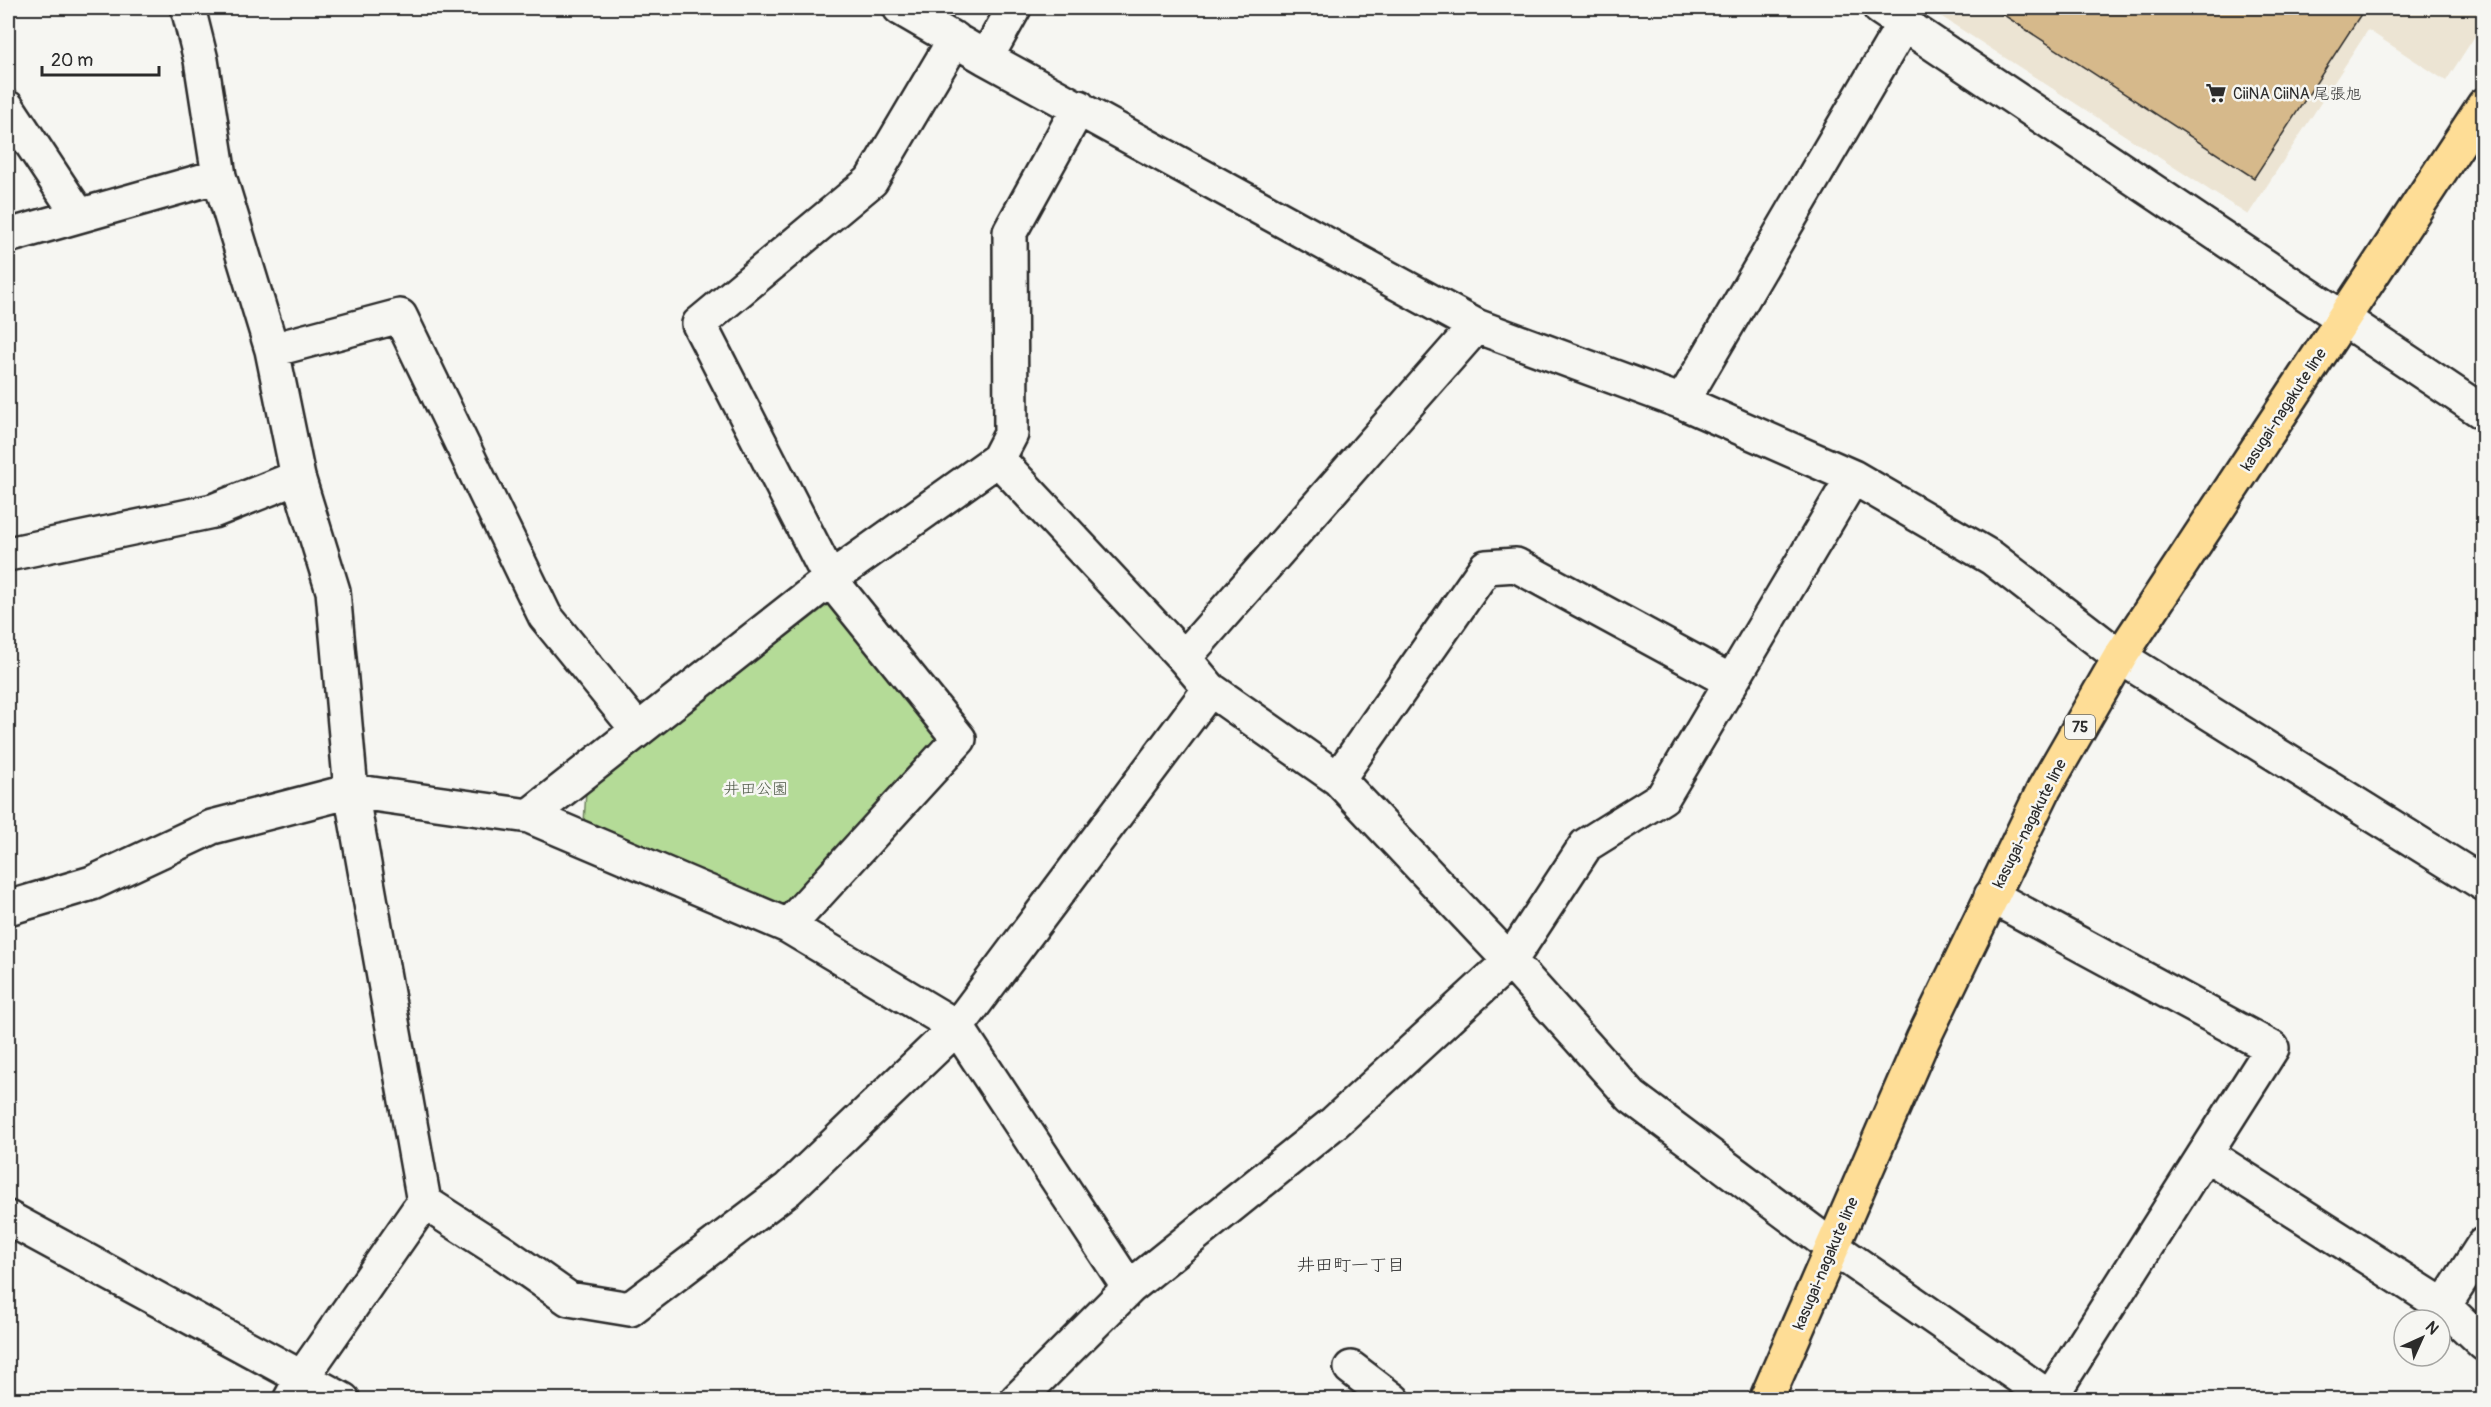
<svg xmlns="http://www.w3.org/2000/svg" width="2491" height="1407" font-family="Pangolin,'Klee One',sans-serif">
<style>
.built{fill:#ece4d3}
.green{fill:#b4db97;stroke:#708361;stroke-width:1.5}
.building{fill:#d6b98b;stroke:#2b2b2b;stroke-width:1.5}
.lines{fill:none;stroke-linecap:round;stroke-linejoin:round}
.minor-casing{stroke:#2b2b2b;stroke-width:38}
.primary-casing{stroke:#2b2b2b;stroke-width:38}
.minor{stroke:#f6f6f2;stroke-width:33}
.primary{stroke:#fedd96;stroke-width:33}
.labels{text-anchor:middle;stroke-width:5;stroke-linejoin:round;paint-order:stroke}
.shield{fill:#f6f6f2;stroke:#686867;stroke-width:1.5}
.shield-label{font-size:15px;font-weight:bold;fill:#2b2b2b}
.poi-label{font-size:16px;fill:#2b2b2b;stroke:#f6f6f2;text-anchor:start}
.street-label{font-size:16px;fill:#2b2b2b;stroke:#f6f6f2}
.park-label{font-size:16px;fill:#4d5746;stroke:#f6f6f2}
.neighbourhood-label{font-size:18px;fill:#2b2b2b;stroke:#f6f6f2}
</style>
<rect width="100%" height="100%" fill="#f6f6f2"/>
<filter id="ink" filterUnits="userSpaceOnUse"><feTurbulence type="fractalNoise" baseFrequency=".0167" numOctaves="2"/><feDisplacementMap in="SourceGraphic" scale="12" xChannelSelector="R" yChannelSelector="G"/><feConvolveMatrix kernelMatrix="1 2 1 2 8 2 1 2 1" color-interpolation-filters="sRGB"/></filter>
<g filter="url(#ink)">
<path class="built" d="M1928 8H2483L2484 22 2446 81 2368 30 2248 215Z"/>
<path class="green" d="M830 603 940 738 781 908 584 823 586 791Z"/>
<path class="building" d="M1993 8H2365L2254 178Z"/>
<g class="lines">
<g class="minor-casing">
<path id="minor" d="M188 8 201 60 219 176 272 350 298 477 333 591 351 791 424 1202 303 1376 290 1400
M900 8 986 58 1476 326 1682 402 1853 477 1992 558 2120 657 2484 884
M1880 8 2484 413
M986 58 1014 8
M8 108 78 214
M8 236 219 176
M272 350 400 316 545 616 638 730
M1682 402 1904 23
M998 459 1184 658 1210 689 1338 779 1510 961 1632 1097 1831 1246 2053 1400
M8 554 213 511 298 477
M1184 658 1476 326
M1338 779 1486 567 1516 565 1730 681
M529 816 830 579 998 459 1011 434 1010 232 1079 107
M1991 896 2272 1048 2050 1398
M8 908 92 883 212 827 351 791 529 816 788 926 957 1027 1129 1288
M788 926 959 739 830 579 699 324 871 181 955 39
M2206 1154 2444 1306 2484 1344
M424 1202 505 1254 569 1299 630 1309 788 1189 957 1027 1210 689
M8 1218 343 1400
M2444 1306 2484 1244
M1351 1368 1393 1400
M1017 1400 1129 1288 1335 1122 1510 961 1586 845 1663 797 1853 477"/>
</g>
<g class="primary-casing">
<path id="primary" d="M1766 1400 1923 1039 2044 789 2120 657 2484 105"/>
</g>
<use href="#minor" class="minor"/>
<use href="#primary" class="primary"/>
</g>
</g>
<defs>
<g id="supermarket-bare" transform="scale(1.62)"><path d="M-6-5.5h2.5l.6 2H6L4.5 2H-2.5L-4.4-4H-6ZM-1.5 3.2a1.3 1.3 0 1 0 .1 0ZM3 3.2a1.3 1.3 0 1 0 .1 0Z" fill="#2b2b2b" stroke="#f6f6f2" stroke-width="2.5" paint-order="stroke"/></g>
</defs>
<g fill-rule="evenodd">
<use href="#supermarket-bare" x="2216" y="93"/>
</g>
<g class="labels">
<rect class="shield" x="2065" y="715" width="30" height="24" rx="4.5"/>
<g class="shield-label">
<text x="2080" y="732">75</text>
</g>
<g class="poi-label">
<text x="2233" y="99">CiiNA CiiNA 尾張旭</text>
</g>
<g class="street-label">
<text transform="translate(2283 409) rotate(-57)" y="6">kasugai-nagakute line</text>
<text transform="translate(2029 823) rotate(-63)" y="6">kasugai-nagakute line</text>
<text transform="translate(1825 1263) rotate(-67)" y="6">kasugai-nagakute line</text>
</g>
<g class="park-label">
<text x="756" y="794">井田公園</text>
</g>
<g class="neighbourhood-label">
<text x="1351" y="1271">井田町一丁目</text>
</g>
</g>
<rect width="2491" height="1407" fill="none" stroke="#f6f6f2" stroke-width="30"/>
<rect x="15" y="15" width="2461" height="1377" fill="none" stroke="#2b2b2b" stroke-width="2" filter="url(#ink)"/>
<g transform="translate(2422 1338) rotate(45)"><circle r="28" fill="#f6f6f2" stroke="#a5a5a2" stroke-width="1.5"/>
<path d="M0-4.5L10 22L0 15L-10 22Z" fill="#2b2b2b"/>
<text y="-9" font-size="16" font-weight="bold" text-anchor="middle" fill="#2b2b2b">N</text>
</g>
<path d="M42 66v9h117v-9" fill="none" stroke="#2b2b2b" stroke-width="3"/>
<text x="51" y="66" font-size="18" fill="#2b2b2b" stroke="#f6f6f2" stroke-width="4.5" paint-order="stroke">20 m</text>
</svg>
